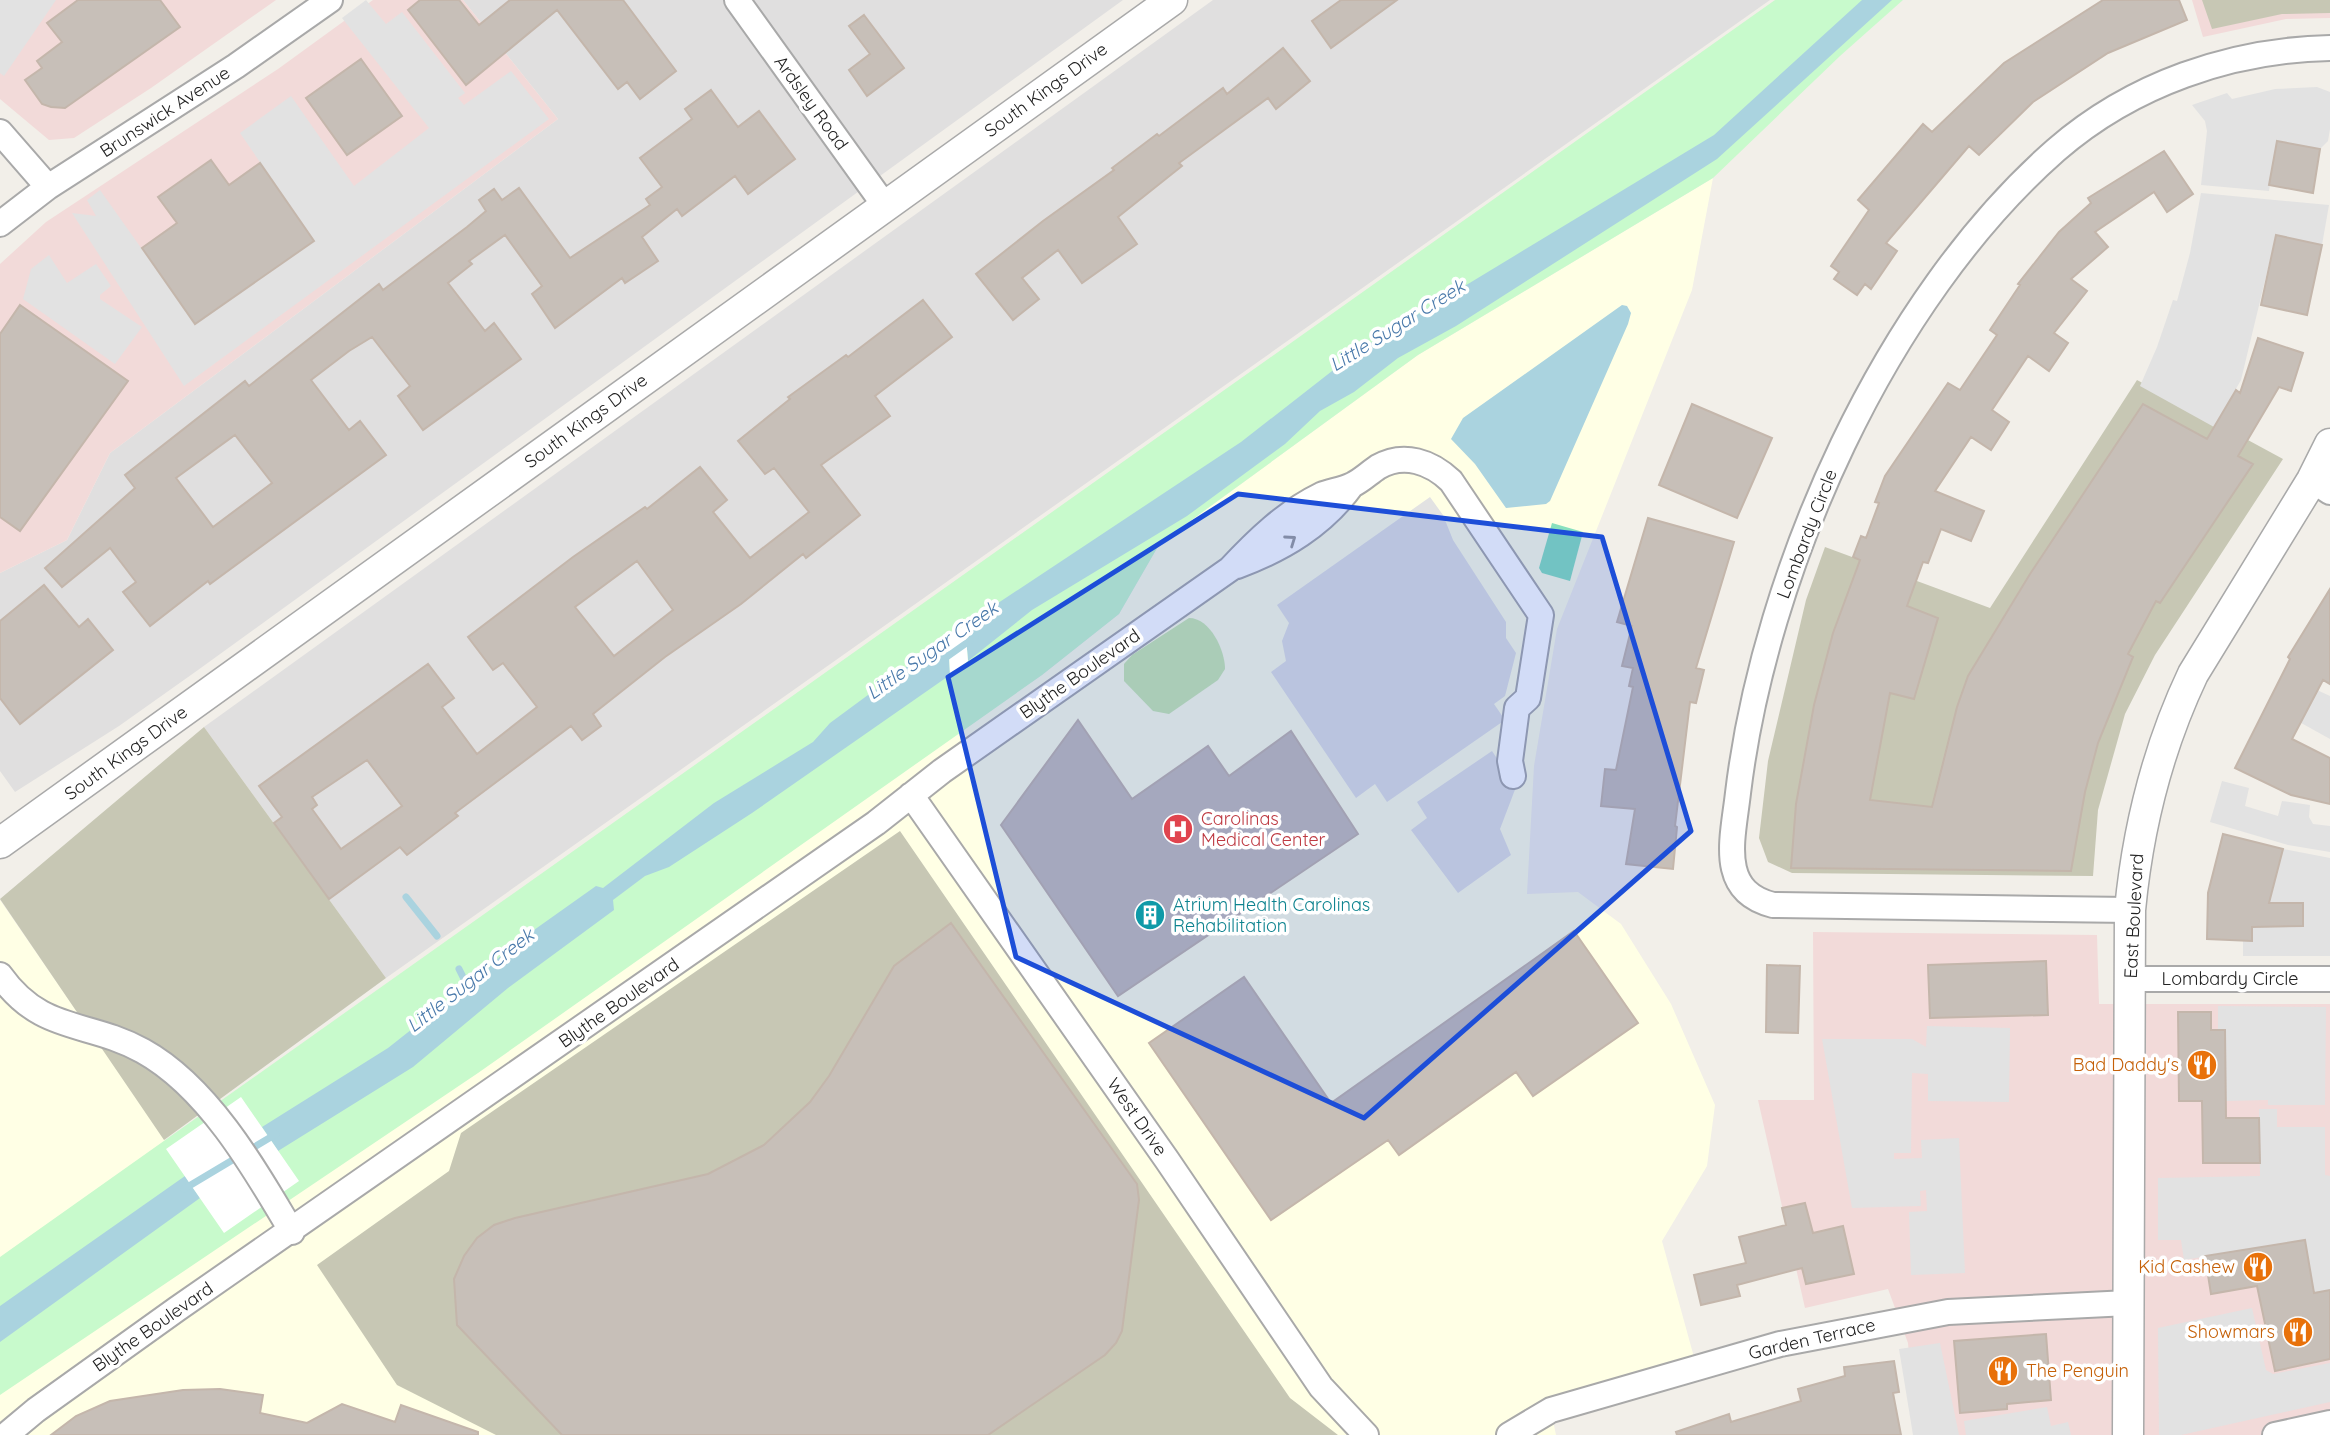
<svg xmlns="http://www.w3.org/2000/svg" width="2330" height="1435" font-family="Quicksand,sans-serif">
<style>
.residential{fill:#e0dfdf}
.commercial{fill:#f2dad9}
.education{fill:#ffffe5}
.construction{fill:#c7c7b4}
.grass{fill:#cdebb0}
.park{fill:#c8facc}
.pitch{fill:#88e0be}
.parking{fill:#e2e2e2}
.water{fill:#aad3df}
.pier{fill:#fff}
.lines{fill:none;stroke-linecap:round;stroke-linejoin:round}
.stream{stroke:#aad3df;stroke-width:7}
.building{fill:#c7bfb8;stroke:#c4b6ab;stroke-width:2;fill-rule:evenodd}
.minor-casing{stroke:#a9a9a9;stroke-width:28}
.tertiary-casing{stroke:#a9a9a9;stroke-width:33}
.minor{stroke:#fff;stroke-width:24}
.tertiary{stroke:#fff;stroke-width:30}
.oneway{stroke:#9c9c9c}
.marked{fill:#1d4ed8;fill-opacity:0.2;stroke:#1d4ed8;stroke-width:5;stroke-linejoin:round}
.labels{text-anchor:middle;stroke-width:7;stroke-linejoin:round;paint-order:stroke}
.street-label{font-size:18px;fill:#222;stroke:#fff}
.health-label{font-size:18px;fill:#be3a42;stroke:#fff;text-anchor:start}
.culture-label{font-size:18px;fill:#0d838f;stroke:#fff;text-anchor:start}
.food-label{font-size:18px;fill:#c56008;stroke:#fff;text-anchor:end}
.water-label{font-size:19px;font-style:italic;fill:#4a7aab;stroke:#fff}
</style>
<rect width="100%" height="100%" fill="#f2efe9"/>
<path class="residential" d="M463 0H1123L198 670 119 726 15 792 0 771V573L67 540 110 453 558 119Z
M1213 0H1770L386 978 204 727Z"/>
<path class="commercial" d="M0 0H276L151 88 74 138 49 140 0 99Z
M373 0H463L558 119 110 453 67 540 0 573V264L46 222 278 69Z
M2192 0H2330V18L2286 19 2203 37Z
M1813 932 2097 935 2099 1004H2330V1435H1916L1908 1343 1888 1289 1805 1308 1758 1100H1814Z"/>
<path class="education" d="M1713 178 1692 290 1557 629 1534 766 1527 894 1578 892 1621 924 1671 1004 1715 1105 1707 1166 1662 1241 1697 1368 1551 1411 1556 1435H0V900L223 1224 1042 675 1119 614 1160 543 1418 355Z"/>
<path class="construction" d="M2202 0H2330V13L2282 14 2212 29Z
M2137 380 2283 459 2155 655 2125 714 2098 810 2093 876 1792 873 1768 862 1759 838 1768 761 1806 600 1825 547 1990 608Z
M204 727 386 978 164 1140 0 899Z
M900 831 1290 1398 1338 1435H496L397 1385 317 1265 449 1171 461 1133Z"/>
<path class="grass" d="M1189 618C1210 618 1225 650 1225 669L1218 680 1169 714 1153 711 1124 681V664L1132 655Z"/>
<path class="park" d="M1775 0H1903L1840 56 1713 178 1418 355 1160 543 1119 614 1042 675 478 1073 0 1395V1257Z"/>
<path class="pitch" d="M1552 523 1583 532 1570 581 1542 573 1539 568Z"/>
<path class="parking" d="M0 0H56L4 76 0 73Z
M366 0 386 24 402 12 465 93 458 98 464 105 511 71 549 119 184 386 72 213 96 216 87 200 100 190 195 324 314 241 240 133 291 96 354 186 429 128 342 18Z
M2317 87 2330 92V129L2328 141 2320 149 2277 141 2269 191 2201 185 2207 131 2205 121 2192 105 2227 93 2232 99 2275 89Z
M2201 193 2329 205 2322 245 2276 235 2241 380 2214 427 2140 386 2157 347 2173 300 2177 301 2190 253Z
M49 255 67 283 96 264 111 286 100 295V299L142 327 115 364 23 299 31 269Z
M1430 497 1443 515 1453 540 1506 622V638L1516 653 1505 696 1494 704 1505 720 1387 802 1375 784 1356 798 1271 672 1286 661 1282 641 1289 623 1277 605Z
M2317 690 2330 696V739L2294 719Z
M1492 751 1516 787 1500 829 1511 855 1458 893 1411 830 1427 818 1417 802Z
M2222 781 2249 788 2245 806 2278 816 2282 801 2310 805 2309 817 2313 824 2330 826V852L2288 845 2210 822Z
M2283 849 2330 858V956H2243V940H2252L2253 897 2250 880 2273 886Z
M2218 1006 2326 1007 2325 1105H2268V1100L2226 1101 2225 1030H2218Z
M1927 1026 2010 1028 2009 1102 1928 1101V1074L1912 1073 1911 1153H1894V1159L1922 1158 1921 1140 1959 1138 1965 1273 1911 1275 1909 1212 1927 1211 1926 1190 1920 1191 1921 1206 1852 1208 1822 1039H1912L1926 1047Z
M2259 1109H2277V1127H2325V1175L2330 1176V1290L2314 1293 2305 1240 2184 1260 2181 1240H2158V1178L2260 1176Z
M2252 1308 2266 1370 2273 1374 2330 1363V1402L2181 1435H2159L2158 1328Z
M1940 1343 1959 1435H1913L1899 1349Z
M2047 1407 2051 1426 2068 1422 2071 1435H1966L1964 1421Z"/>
<path class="water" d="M1862 0H1892L1717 159 1456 326 1398 358 1354 392 1320 411 1285 444 1187 516 1032 610 968 661 965 625 1241 442 1359 350 1714 135Z
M1622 305 1627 306 1631 313 1628 324 1550 501 1546 504 1506 508 1475 464 1451 439 1463 418Z
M948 636 950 675 752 813 669 867 645 876 613 900 614 910 508 988 413 1067 278 1151 262 1127 388 1048 483 973 510 947 596 886 603 888 714 803 813 742 830 723Z
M185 1176 200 1198 0 1342V1306Z"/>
<path class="pier" d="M965 625 968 661 950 675 948 636Z
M241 1097 299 1181 224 1233 166 1149Z"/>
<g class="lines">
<path class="stream" d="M941 661 975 637
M406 897 437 936
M459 969 471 993
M184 1189 276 1134"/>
</g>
<path class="building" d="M78 0H160L180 27 65 108 51 107 42 104 25 80 42 68 37 61 62 42 47 23Z
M420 0H459L479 25 510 0H623L676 71 640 99 627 82 618 89 557 10 466 85 408 10Z
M1341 0H1397L1331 48 1312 21Z
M2103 0H2179L2187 20 2108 53 2033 102 1979 155 1969 146 1886 243 1897 251 1871 289 1865 284 1857 295 1834 279 1839 272 1831 266 1869 210 1858 200 1923 124 1932 132 2004 63Z
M864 15 904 68 867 96 849 70 870 54 849 26Z
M1283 48 1310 81 1276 109 1268 98 1179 163 1182 166 1118 217 1137 244 1082 283 1058 250 1022 278 1039 299 1013 320 976 274 1043 221 1114 170 1112 168 1157 134 1159 136 1223 88 1227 94Z
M361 59 402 116 347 155 306 98Z
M711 90 738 127 759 111 795 159 748 194 735 176 682 216 677 209 642 237 658 261 625 283 622 278 555 328 532 294 542 286 505 235 469 261 472 264 448 283 485 331 494 323 521 359 423 430 398 396 410 386 372 337 349 351 311 380 349 430 360 421 386 455 210 584 208 581 150 626 123 592 136 582 110 548 62 587 45 568 135 488 125 475 245 381 249 386 379 284 383 290 467 227 486 211 479 200 494 189 502 200 519 188 570 258 650 205 646 199 662 187 640 158 692 119 685 109ZM235 435 272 483 213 527 176 478Z
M2277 141 2320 149 2313 193 2269 185Z
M2164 151 2193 194 2167 212 2154 192 2095 232 2108 247 2071 279 2087 291 2054 333 2068 343 2049 371 2028 356 1992 410 2009 422 1991 450 1971 437 1935 491 1984 511 1971 541 1941 529 1928 563 1923 562 1907 606 1938 618 1914 699 1890 693 1870 800 1932 807 1957 707 1968 676 2030 574 2143 404 2207 439 2236 390 2240 393 2258 338 2303 353 2291 391 2279 387 2238 456 2253 464 2160 603 2156 601 2128 654 2133 657 2098 743 2085 792 2071 871 1791 868 1796 804 1814 705 1833 633 1860 560 1853 557 1861 536 1866 538 1879 503 1875 502 1885 476 1948 383 1960 390 1997 335 1990 330 2020 285 2018 284 2059 232 2091 203 2088 198Z
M211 160 229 185 260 163 314 241 195 324 142 248 177 223 158 197Z
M2276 235 2322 245 2307 315 2261 305Z
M923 300 952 337 875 396 890 416 821 465 860 515 806 558 803 554 741 604 665 657 593 714 601 726 582 740 571 726 455 813 458 816 407 855 400 847 329 899 274 823 282 817 259 786 428 664 454 698 442 707 477 754 537 707 503 663 493 670 468 637 573 557 645 507 647 509 700 467 727 500 713 512 750 558 809 512 774 468 765 474 738 441 790 399 788 397 846 355 848 357ZM637 561 673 610 614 656 575 607ZM367 760 402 806 341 849 312 809 317 805 312 797Z
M20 305 128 381 20 531 0 517V334Z
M1692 404 1772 438 1737 518 1659 485Z
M1648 518 1734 542 1696 668 1704 670 1696 703 1690 702 1675 826 1677 827 1673 869 1626 864 1635 809 1601 806 1605 769 1616 770 1633 687 1629 686 1633 668 1622 666 1632 626 1617 622Z
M44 585 79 627 88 619 113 650 20 724 0 698V621Z
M2330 589V684L2323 680 2292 739 2330 758V804L2291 795 2235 768 2290 659 2288 657Z
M1078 720 1132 799 1208 746 1229 776 1291 731 1358 834 1118 996 1001 825Z
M2223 834 2283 849 2269 903H2303V926L2252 927V941L2207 939 2208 893Z
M951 923 1137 1184 1139 1200 1122 1331 1116 1343 1105 1355 988 1435H562L457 1325 454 1279 464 1256 477 1238 494 1225 515 1218 708 1174 764 1145 810 1102 829 1076 894 966Z
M1574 931 1638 1023 1533 1096 1516 1072 1399 1155 1388 1140 1271 1220 1149 1043 1244 977 1331 1103Z
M2046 961 2048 1015 1930 1018 1928 965Z
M1767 965 1800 966 1798 1033 1766 1032Z
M2178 1012H2211V1030H2225L2226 1118H2259L2260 1163H2203L2202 1101H2179Z
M1805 1203 1813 1233 1843 1226 1854 1274 1806 1284 1802 1268 1737 1285 1740 1296 1701 1305 1694 1275 1746 1263 1739 1237 1786 1225 1782 1208Z
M2305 1240 2314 1293 2330 1290V1359L2275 1371 2257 1286 2211 1294 2205 1256Z
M2046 1334 2051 1400 2007 1404V1409L1960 1413 1954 1341Z
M1894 1361 1899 1392 1893 1393 1901 1435H1677L1676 1432 1729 1414 1731 1422 1801 1401 1798 1389 1845 1376 1844 1367Z
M220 1389 263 1395 260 1413 307 1423 342 1404 395 1422 401 1405 478 1432V1435H51L76 1416 110 1401 183 1390Z"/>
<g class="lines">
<g class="minor-casing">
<path id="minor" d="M737 0 885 206
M0 132 48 187
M0 224 48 187 236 66 330 0
M2312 480 2330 492
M1237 566C1283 549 1323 525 1352 485
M911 795 1167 1160 1321 1387 1366 1435
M2130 910 1773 905C1717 891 1733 838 1738 793 1765 570 1885 300 2056 150 2132 84 2231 50 2330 48
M0 975C42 1034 87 1020 143 1051 208 1087 255 1169 292 1232
M2130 979H2330
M6 1435 36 1410 177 1309 876 823 942 771 1230 569C1256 541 1286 512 1321 495 1331 491 1342 490 1352 485 1361 481 1369 473 1378 467 1404 452 1431 462 1451 481L1541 615 1528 698 1517 708 1510 761 1513 776
M1509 1435 1551 1410 1780 1344 1948 1312 2128 1303
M2275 1435 2330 1423"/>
</g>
<g class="tertiary-casing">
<path id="tertiary" d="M0 843 1172 0
M2128 1435 2130 910C2138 826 2157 750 2193 674L2312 480 2330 444"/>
</g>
<use href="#minor" class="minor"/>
<use href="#tertiary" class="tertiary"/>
</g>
<defs><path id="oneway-chevron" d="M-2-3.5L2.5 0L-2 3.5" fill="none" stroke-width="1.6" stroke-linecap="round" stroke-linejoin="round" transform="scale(1.75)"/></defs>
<use class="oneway" href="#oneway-chevron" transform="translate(1291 540) rotate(-35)"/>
<path class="marked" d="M1238 494 1602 537 1691 831 1364 1118 1016 957 948 677Z"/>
<defs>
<g id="hospital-disc" transform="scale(1.575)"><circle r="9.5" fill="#e0444e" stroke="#fff"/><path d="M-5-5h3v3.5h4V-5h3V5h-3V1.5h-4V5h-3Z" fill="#fff"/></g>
<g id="building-disc" transform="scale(1.575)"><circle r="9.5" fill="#0f9aa8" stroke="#fff"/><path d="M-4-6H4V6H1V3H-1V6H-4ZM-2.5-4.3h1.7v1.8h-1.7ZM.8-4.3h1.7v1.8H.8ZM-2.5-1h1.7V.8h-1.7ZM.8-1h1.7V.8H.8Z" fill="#fff"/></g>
<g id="restaurant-disc" transform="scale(1.575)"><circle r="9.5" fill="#e8710a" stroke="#fff"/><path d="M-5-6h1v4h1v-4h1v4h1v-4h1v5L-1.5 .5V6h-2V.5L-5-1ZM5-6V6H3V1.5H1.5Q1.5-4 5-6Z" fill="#fff"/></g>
</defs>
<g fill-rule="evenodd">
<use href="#hospital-disc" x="1178" y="829"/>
<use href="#building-disc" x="1150" y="915"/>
<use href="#restaurant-disc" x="2202" y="1065"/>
<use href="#restaurant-disc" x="2258" y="1267"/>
<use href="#restaurant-disc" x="2298" y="1332"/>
<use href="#restaurant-disc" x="2003" y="1371"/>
</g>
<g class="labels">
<g class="street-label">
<text transform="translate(1046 90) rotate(-36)" y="6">South Kings Drive</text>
<text transform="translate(811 103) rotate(54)" y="6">Ardsley Road</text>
<text transform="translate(165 112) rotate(-33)" y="6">Brunswick Avenue</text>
<text transform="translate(586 421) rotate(-36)" y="6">South Kings Drive</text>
<text transform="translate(1807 534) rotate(-69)" y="6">Lombardy Circle</text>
<text transform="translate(1080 674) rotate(-35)" y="6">Blythe Boulevard</text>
<text transform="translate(126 753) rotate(-36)" y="6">South Kings Drive</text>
<text transform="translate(2134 916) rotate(-87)" y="6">East Boulevard</text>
<text x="2230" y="985">Lombardy Circle</text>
<text transform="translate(619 1003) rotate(-35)" y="6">Blythe Boulevard</text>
<text transform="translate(1137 1117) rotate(55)" y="6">West Drive</text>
<text transform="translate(153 1327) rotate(-35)" y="6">Blythe Boulevard</text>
<text transform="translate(1812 1339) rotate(-13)" y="6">Garden Terrace</text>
</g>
<g class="health-label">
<text x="1201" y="825">Carolinas<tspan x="1201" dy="21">Medical Center</tspan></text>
</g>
<g class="culture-label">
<text x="1173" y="911">Atrium Health Carolinas<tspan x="1173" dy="21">Rehabilitation</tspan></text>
</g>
<g class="food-label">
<text x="2179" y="1071">Bad Daddy's</text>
<text x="2235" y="1273">Kid Cashew</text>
<text x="2275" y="1338">Showmars</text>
<text x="2026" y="1377" text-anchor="start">The Penguin</text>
</g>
<g class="water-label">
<text transform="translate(1397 325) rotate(-32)" y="7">Little Sugar Creek</text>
<text transform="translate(932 650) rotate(-35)" y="7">Little Sugar Creek</text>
<text transform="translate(470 980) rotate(-38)" y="7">Little Sugar Creek</text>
</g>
</g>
</svg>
